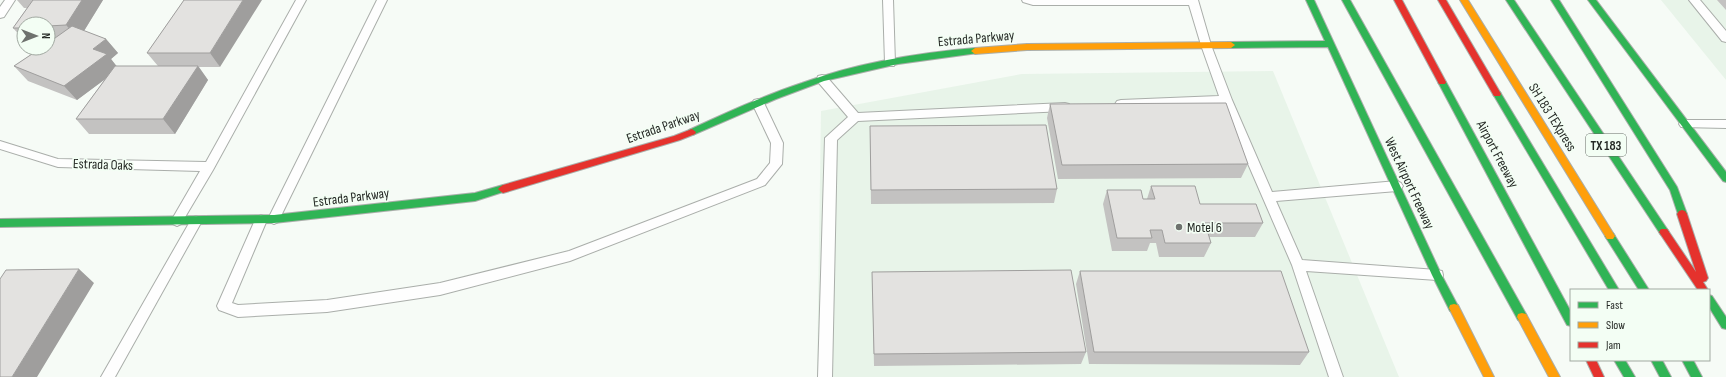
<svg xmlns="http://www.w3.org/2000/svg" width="1726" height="377" font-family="'Sofia Sans Condensed',sans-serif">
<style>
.built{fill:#e8f4e9}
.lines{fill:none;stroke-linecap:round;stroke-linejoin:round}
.lane-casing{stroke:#aaaeaa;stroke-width:2}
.fast-casing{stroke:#aaaeaa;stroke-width:2}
.slow-casing{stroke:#aaaeaa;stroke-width:2}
.jam-casing{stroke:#aaaeaa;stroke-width:2}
.lane{fill:#fefefe;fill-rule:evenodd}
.fast{fill:#30b455;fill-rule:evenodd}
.slow{fill:#ff9f0a;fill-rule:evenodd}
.jam{fill:#e5322d;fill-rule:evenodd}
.wall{fill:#c3c2c1}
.shaded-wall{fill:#9f9e9d}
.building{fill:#e3e2e0;stroke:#9f9e9d}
.poi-dot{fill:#6e726e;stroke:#f3fef4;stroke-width:1.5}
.labels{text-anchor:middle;stroke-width:3.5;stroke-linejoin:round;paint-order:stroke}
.shield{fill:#f3fef4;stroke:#636963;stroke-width:1}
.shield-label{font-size:13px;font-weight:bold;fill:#252925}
.street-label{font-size:14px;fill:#252925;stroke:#f3fef4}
.poi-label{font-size:14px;fill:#252925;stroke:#f3fef4;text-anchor:start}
</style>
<rect width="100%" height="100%" fill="#f6fbf6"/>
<path class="built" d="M1661 0H1726V80Z
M1273 71 1399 377H817L821 111 1022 74Z"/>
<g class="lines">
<g class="lane-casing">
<path id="lane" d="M5 0H15L4 17 0 18V7Z
M296 0H306L213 170 181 224 177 226 173 224 171 221 200 171 58 167 0 149V141L58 159 206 162Z
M377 0H387L278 222 274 224 270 222 268 219Z
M883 0H893L895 63 894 66H886L885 63Z
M1022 0H1198L1211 45 1232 100 1272 192 1397 181 1401 183 1403 186 1401 189 1397 191 1276 201 1302 260 1437 270 1442 271 1443 275 1442 279 1437 280 1306 271 1343 377H1329L1292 265 1222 104 1121 108 1117 107 1115 104 1117 101 1121 100 1219 96 1201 45 1189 5H1033L1023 2Z
M1689 0H1700L1726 31V42L1722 41Z
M822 75 826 76 858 113 1065 103 1069 104 1071 107 1069 110 1065 111 858 121 837 140 832 377H818L825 138 848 117 818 82 817 79 818 76Z
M758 99 762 100 764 103 783 143 782 164 765 185 570 261 440 295 327 312 238 317 219 310 217 306 255 220 257 217 261 215 265 217 267 220 232 303 238 305 327 300 440 283 569 251 757 179 770 163 771 143 752 103 754 100Z
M1685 120H1726V128L1681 127 1679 124 1681 121Z
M196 216 200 218 202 221 115 377H101L192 218Z"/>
</g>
<g class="fast-casing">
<path id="fast" d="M1306 0H1314L1441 274 1459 308 1458 311 1454 312 1450 311 1432 275 1328 47 1231 48 1227 45 1231 42 1325 41Z
M1342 0H1350L1526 314 1527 317 1526 320 1522 321 1518 320Z
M1506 0H1514L1667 229 1669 232 1667 235H1661Z
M1551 0H1559L1677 187 1687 214 1685 217H1679L1670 190Z
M1588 0H1596L1726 172V182L1723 181Z
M975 48 978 49 979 51 978 53 898 64 824 81 776 99 695 134 692 135 688 132 689 130C726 113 763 96 802 83 857 63 916 53 975 48Z
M1442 79 1446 82 1571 312V326L1567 325 1438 82Z
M1497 91 1500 92 1619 290H1609L1493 94Z
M503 185 506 187 508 189 506 191 475 201 274 223 0 227V219L274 215 475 193Z
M1610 232 1613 233 1649 290H1639L1605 236 1607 233Z
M1709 295 1712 296 1726 317V329L1722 328 1709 307Z
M1614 360H1625L1635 377H1624Z
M1651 360H1662L1671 377H1660Z
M1682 360H1693L1702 377H1691Z"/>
</g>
<g class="slow-casing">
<path id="slow" d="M1460 0H1468L1613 233 1615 236 1613 239H1607Z
M1231 42 1235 45 1231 48 1027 50 975 54 971 51 975 48 1027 44Z
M1454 304 1458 305 1494 377H1484L1449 308 1450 305Z
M1522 313 1526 314 1560 377H1549L1517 317 1518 314Z"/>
</g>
<g class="jam-casing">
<path id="jam" d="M1394 0H1402L1446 82 1445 84H1439Z
M1438 0H1446L1501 94 1500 96H1494Z
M692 129 696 132 695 134 680 140 503 193 500 191 498 189 500 187 503 185 674 136Z
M1682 210 1685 211 1687 214 1708 278 1706 281 1703 282 1708 290H1698L1659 232 1661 229H1667L1696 272 1677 214 1679 211Z
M1586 360H1596L1604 377H1594Z"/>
</g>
<use href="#lane" class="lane"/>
<use href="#fast" class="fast"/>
<use href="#slow" class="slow"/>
<use href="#jam" class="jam"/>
</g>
<path class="wall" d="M17 0H103L84 31 106 39 118 53 111 59 116 66H158L147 53 184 0 220 67H199L208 80 175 134H89L76 119 105 79 77 100 28 81 14 66 51 41H48V24H24V40L13 28 27 8H24Z
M1717 0H1726V10Z
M1050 104 1248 164 1241 178 1058 179 1047 118Z
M870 126 1057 189 1054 203 871 204Z
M1151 186 1200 204 1263 223 1255 237H1209L1211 243 1204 257H1159L1156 243H1150L1147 251H1112L1103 204 1107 190 1143 199H1147Z
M1080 271 1309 352 1300 365 1089 364 1076 284Z
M872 272 1086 352 1081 364 874 366Z"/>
<path class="shaded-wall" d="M82 0H103L79 39 66 25Z
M243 0H262L220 67 210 53Z
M106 39 118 53 111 59 119 69 77 100 64 86 93 49Z
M198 66 208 80 175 134 163 119Z
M79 269 94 283 37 377H12Z"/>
<path class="building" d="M33 0H82L66 25 48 26V24H24V28H13Z
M184 0H243L210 53H147Z
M72 26 106 39 93 49 107 54 64 86 14 66 41 48H48V43Z
M115 66H198L163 119H76Z
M1226 103 1248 164 1062 165 1050 104Z
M1046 125 1057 189 871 190 870 126Z
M1151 186H1195L1200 204H1256L1263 223H1205L1211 243H1165L1162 230H1150L1152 238H1117L1107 190H1141L1143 199H1155Z
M79 269 12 377H0V279L6 270Z
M1071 270 1086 352 874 354 872 272Z
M1080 271H1281L1309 352H1094Z"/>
<circle class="poi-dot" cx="1179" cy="227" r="4"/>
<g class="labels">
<rect class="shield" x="1586" y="134" width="40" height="22" rx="3"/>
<g class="shield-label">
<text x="1606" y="150">TX 183</text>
</g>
<g class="street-label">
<text transform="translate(976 38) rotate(-5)" y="5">Estrada Parkway</text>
<text transform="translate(1553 117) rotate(58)" y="5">SH 183 TEXpress</text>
<text transform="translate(663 126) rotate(-19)" y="5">Estrada Parkway</text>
<text transform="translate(1498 154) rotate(62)" y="5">Airport Freeway</text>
<text transform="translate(103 164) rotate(2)" y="5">Estrada Oaks</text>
<text transform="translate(1410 183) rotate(65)" y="5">West Airport Freeway</text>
<text transform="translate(351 197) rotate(-7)" y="5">Estrada Parkway</text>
</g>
<g class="poi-label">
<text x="1187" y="232">Motel 6</text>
</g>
</g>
<rect x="1570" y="289" width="140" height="72" fill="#f3fef4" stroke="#a1a9a1"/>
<rect x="1578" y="302" width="20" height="6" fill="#30b455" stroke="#a1a9a1"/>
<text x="1606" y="309" font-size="12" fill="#252925">Fast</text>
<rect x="1578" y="322" width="20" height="6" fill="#ff9f0a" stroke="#a1a9a1"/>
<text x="1606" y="329" font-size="12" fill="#252925">Slow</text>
<rect x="1578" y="342" width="20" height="6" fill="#e5322d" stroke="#a1a9a1"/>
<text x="1606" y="349" font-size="12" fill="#252925">Jam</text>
<g transform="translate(36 36) rotate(90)"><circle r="19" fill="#f3fef4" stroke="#a1a9a1"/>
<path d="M0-3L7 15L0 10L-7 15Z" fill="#6e726e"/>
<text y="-6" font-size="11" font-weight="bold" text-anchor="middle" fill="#252925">N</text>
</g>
</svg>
